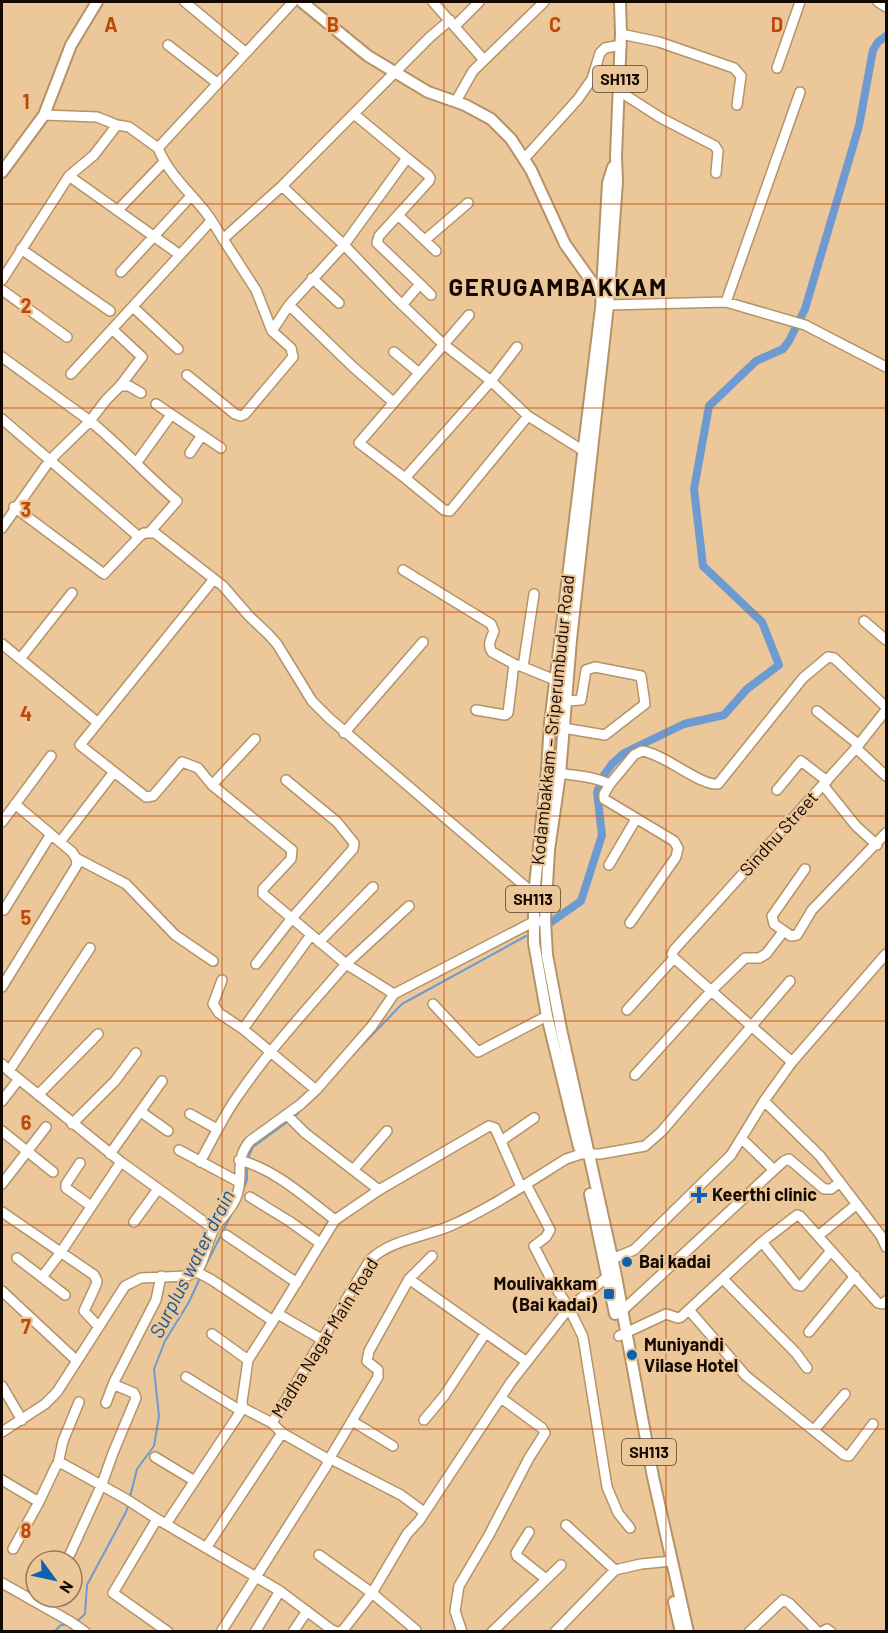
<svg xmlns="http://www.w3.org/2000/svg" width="888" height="1633" font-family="Barlow,sans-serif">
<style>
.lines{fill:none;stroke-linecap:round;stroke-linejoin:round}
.stream{stroke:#6d9bd1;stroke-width:2}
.canal{stroke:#6d9bd1;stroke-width:8}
.minor-casing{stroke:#b59366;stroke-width:12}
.major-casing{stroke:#b59366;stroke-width:14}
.minor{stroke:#fff;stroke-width:9}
.major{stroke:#fff;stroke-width:10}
.grid{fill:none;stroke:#be490a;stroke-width:1.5;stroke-opacity:0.55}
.poi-dot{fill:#0f61af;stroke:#ebc799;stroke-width:2}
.labels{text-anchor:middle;stroke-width:4.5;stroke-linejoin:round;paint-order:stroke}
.shield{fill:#ebc799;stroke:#54422e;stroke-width:1.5}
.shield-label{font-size:16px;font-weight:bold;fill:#140900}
.street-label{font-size:18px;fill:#140900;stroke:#ebc799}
.poi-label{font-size:18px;font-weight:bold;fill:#140900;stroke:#ebc799;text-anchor:start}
.water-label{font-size:20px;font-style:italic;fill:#165799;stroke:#ebc799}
.district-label{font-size:24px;font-weight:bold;letter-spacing:1.5px;fill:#140900;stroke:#ebc799}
.grid-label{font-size:20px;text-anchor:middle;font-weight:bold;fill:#be490a;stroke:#ebc799;stroke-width:4.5;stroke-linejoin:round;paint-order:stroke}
</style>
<rect width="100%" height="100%" fill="#ebc799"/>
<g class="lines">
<path class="stream" d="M344 1064 402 1004 526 936
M294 1117 303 1108
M247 1160 253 1147 290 1120
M240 1198 247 1180V1166
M202 1273 233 1211
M130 1497 137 1469 154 1446 159 1416 154 1369 165 1341 189 1302 200 1278
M75 1623 85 1614 87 1585 126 1512 129 1503
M54 1632 61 1625H70"/>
<path class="canal" d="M547 925 581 901 602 835 597 792 604 775 612 764 624 753 684 724 724 715 747 689 779 665 762 622 703 566 694 489 709 406 756 361 783 349 789 341 805 309 859 126 873 50 878 42 886 36"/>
<g class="minor-casing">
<path id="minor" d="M185 2 245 52
M433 2 484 60
M878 2 886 7
M450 20 430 37 282 186 344 245 394 297 442 343 491 381 528 416 587 453
M455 26 479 2
M621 34 659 42 734 68 741 76 737 105
M168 45 217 83
M777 68 800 2
M619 91 661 118 715 146 718 151 716 173
M456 101 473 71 544 2
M354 114 407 158 344 245 289 305 352 366 393 402
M44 115 97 117 117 125
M524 159 578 99 592 79 600 53 605 48 621 45
M69 176 180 255
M282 186 223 239C218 231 213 222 207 214 190 192 169 175 158 148L293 2
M118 210 164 162
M398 215 436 251
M425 240 468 203
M21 249 110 311
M121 272 191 196
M312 278 339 303
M2 280 69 176 94 155 117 125 129 127 158 148
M420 284 431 295
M2 290 67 337
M726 302 800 92
M402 305 420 284 377 243 379 236 429 181 430 178 428 175 407 158
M608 305 726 302 805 325 886 367
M133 307 178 349
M112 329 142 357 120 386
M272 331 289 305
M517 347 491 381 405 478 444 510 450 511 528 416
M394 352 418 372
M2 357 90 421 106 400 120 386H129L141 393
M71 374 211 221
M187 375 235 414 241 416 245 414 293 357 291 348 272 331 256 290 223 239
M156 404 221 448
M2 419 139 537 104 574 14 507
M190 453 202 435
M137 462 171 415
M405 478 359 443 469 315
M2 528 50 460 90 421C121 446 147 476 177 501L149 533
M139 537 144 533H155L223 586 249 616 268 634 277 644 312 701 329 718 534 894
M403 570 491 624 494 631C491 639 487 645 492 652L514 664
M864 621 886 640
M2 644 97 722
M20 659 72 593
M523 667 560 682
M476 710 505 715 508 713 514 664 523 667 534 594
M817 711 859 745
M563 728 605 735 645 704 641 676 595 667 586 670 581 700 566 701
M344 733 423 642
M856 748 886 776
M547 770C569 777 589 774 610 784L634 755 642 751C665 754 700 786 718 784L803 678 828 657 834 658 886 707
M610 784 604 794V799L674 841 678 848 676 857 630 923
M212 785 198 768 182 762 153 796 146 797 80 745 214 579
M823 785 856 826 877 845
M777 790 801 761 827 781
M2 822 51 756
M60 842 114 772
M76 858 126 884 175 935 213 961
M609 865 636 819
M805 869 772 916 774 924 791 936 797 935 812 910 886 833
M4 910 51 834
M319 942 373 887
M674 958 672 954 674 950 856 748 886 710
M674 958 792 1062
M256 964 292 918 353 849 354 843 337 822 286 780
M222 980 213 1004 219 1013 243 1029 316 1090
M2 987 77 865 76 858 72 852 15 804
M394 994 346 964 409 906
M433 1004 478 1052 547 1016
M627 1010 674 958
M243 1029 311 935
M2 1064 9 1071 90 948
M9 1071 121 1162 214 1229
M635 1075 712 990 745 958H759L766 954 783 932
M38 1095 98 1034
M2 1101 19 1079
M764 1101 820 1156 881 1236 886 1247
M141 1112 168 1131
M190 1114 217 1129
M287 1115 305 1133 379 1190
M72 1124 115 1081 136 1053
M2 1131 53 1172
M501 1141 534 1118
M179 1150 239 1182
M110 1154 162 1081
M239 1160C275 1169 306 1198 335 1220
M200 1162C212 1140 223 1117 237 1097 269 1050 309 1007 346 964L263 894V889L291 859 292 850 212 785 255 739
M80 1163 66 1184V1188L91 1206
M354 1169 387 1131
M774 1170 784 1161 789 1159 824 1189H831L840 1182
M2 1184 46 1127
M526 1184 550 1230 546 1237 534 1246 554 1285 569 1308 583 1337 607 1487 618 1513 630 1528
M250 1197 289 1221 320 1243
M2 1212 94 1275 97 1281 96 1285 84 1311 98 1326
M134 1222 158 1189
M226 1235 297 1283
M818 1236 857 1204
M762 1242 797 1285 801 1286 831 1251
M17 1258 65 1295
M607 1261 634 1250 731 1155 764 1101 792 1062 886 954
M197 1272C205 1259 207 1242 214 1229 221 1218 231 1210 236 1198 245 1177 233 1161 250 1141L301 1104 316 1090 372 1026 394 994 533 922 540 921
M197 1272 212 1280 273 1321 335 1220 379 1190 489 1126 495 1128 521 1187
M42 1277 61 1252 121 1162
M409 1279 527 1362
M723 1279 796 1353 807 1368
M2 1291 77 1361
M689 1310 746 1376 844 1455 849 1456 873 1424
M622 1311 774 1170 742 1139
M278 1314 321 1339
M809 1332 855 1276
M212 1334 248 1360
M619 1336 666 1314 678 1318 681 1317 762 1242 797 1215 800 1216 878 1303 882 1304 886 1301
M186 1377 241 1411
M2 1386 22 1420
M106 1403 114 1382
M424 1420 444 1396 485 1334
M352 1421 393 1446
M272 1423 243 1408 242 1402 248 1360 273 1321
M814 1430 845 1394
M2 1432 45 1404 57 1392 125 1286 141 1278 187 1276 197 1272
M155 1457 193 1480
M329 1458 401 1495 424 1512
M328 1461 378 1377V1370L367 1361 369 1351 409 1279 432 1256
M58 1464 63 1441 79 1402
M2 1480 39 1502 56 1466 58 1464H63L126 1499 157 1519 280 1591 332 1630 337 1632
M157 1519 113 1593 168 1632
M166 1524 243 1408
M566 1525 615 1570
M529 1532 516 1553 517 1556 546 1579
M206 1548 282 1433
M13 1549 39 1502
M70 1554 102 1484 113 1453 136 1398 134 1393 115 1385 114 1382 156 1300 161 1276
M319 1555 372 1593 416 1630
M2 1583 71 1622 85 1632
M221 1632 327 1465 328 1461 324 1457 282 1433 272 1423 370 1260C390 1240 424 1237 450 1226 491 1208 529 1182 566 1159L581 1154H600L645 1146 662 1131 790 981
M255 1632 280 1591
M293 1632 307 1611
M340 1632 344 1629 372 1593 407 1534 419 1521 511 1382 569 1308 612 1273
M462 1632 455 1611 459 1586 489 1535 529 1458 545 1433 542 1428 501 1398
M492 1632 561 1565
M555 1632 615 1570 641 1564 672 1561
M749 1632 783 1600 789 1603 818 1632
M822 1632 827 1629 831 1632"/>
</g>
<g class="major-casing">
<path id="major" d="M302 2 368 56 428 92 465 105 491 119 511 139 531 170 565 244 601 295
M620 2 621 34 616 156 617 182 608 305 571 640 560 774 549 850 545 920 547 955 561 1029 615 1271 653 1477 688 1632
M2 172 44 115 71 45 97 2
M579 1147 547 1016 534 943V895L547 770 550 723 601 308 608 183 613 167
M590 1194 615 1314
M674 1602 681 1632"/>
</g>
<use href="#minor" class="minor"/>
<use href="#major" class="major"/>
</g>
<path class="grid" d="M222 2V1632M444 2V1632M666 2V1632M2 204H886M2 408H886M2 612H886M2 816H886M2 1021H886M2 1225H886M2 1429H886"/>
<g class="poi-dot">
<path d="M696 1186h6v6h6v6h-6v6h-6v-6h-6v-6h6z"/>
<circle cx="627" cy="1262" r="6"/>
<rect x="603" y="1288" width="12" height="12" rx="3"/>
<circle cx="632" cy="1355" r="6"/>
</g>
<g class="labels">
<g class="shield">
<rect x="593" y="66" width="54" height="26" rx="4.5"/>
<rect x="506" y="886" width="54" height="26" rx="4.5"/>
<rect x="622" y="1439" width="54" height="26" rx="4.5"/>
</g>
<g class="shield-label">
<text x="620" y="85">SH113</text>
<text x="533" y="905">SH113</text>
<text x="649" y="1458">SH113</text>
</g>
<g class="street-label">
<text transform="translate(553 720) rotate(-84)" y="6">Kodambakkam – Sriperumbudur Road</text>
<text transform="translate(779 834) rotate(-48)" y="6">Sindhu Street</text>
<text transform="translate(325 1338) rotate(-58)" y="6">Madha Nagar Main Road</text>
</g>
<g class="poi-label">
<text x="712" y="1201">Keerthi clinic</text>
<text x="639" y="1268">Bai kadai</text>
<text x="597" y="1290" text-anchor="end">Moulivakkam<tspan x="597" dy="21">(Bai kadai)</tspan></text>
<text x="644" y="1351">Muniyandi<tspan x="644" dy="21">Vilase Hotel</tspan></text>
</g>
<g class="water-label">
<text transform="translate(192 1264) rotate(-63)" y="7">Surplus water drain</text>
</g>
<g class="district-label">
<text x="558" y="296">GERUGAMBAKKAM</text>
</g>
</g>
<g class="grid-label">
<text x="111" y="32">A</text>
<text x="333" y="32">B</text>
<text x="555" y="32">C</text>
<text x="777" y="32">D</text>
<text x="26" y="109">1</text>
<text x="26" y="313">2</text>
<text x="26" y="517">3</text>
<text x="26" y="721">4</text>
<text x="26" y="925">5</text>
<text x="26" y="1130">6</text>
<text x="26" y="1334">7</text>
<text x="26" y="1538">8</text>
</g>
<rect width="888" height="1633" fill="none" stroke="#140900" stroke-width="6"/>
<g transform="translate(54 1579) rotate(123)"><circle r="28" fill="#ebc799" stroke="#957b5c" stroke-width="1.5"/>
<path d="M0-4.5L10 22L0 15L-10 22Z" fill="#0f61af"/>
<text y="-9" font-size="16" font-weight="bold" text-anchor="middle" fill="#140900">N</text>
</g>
</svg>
